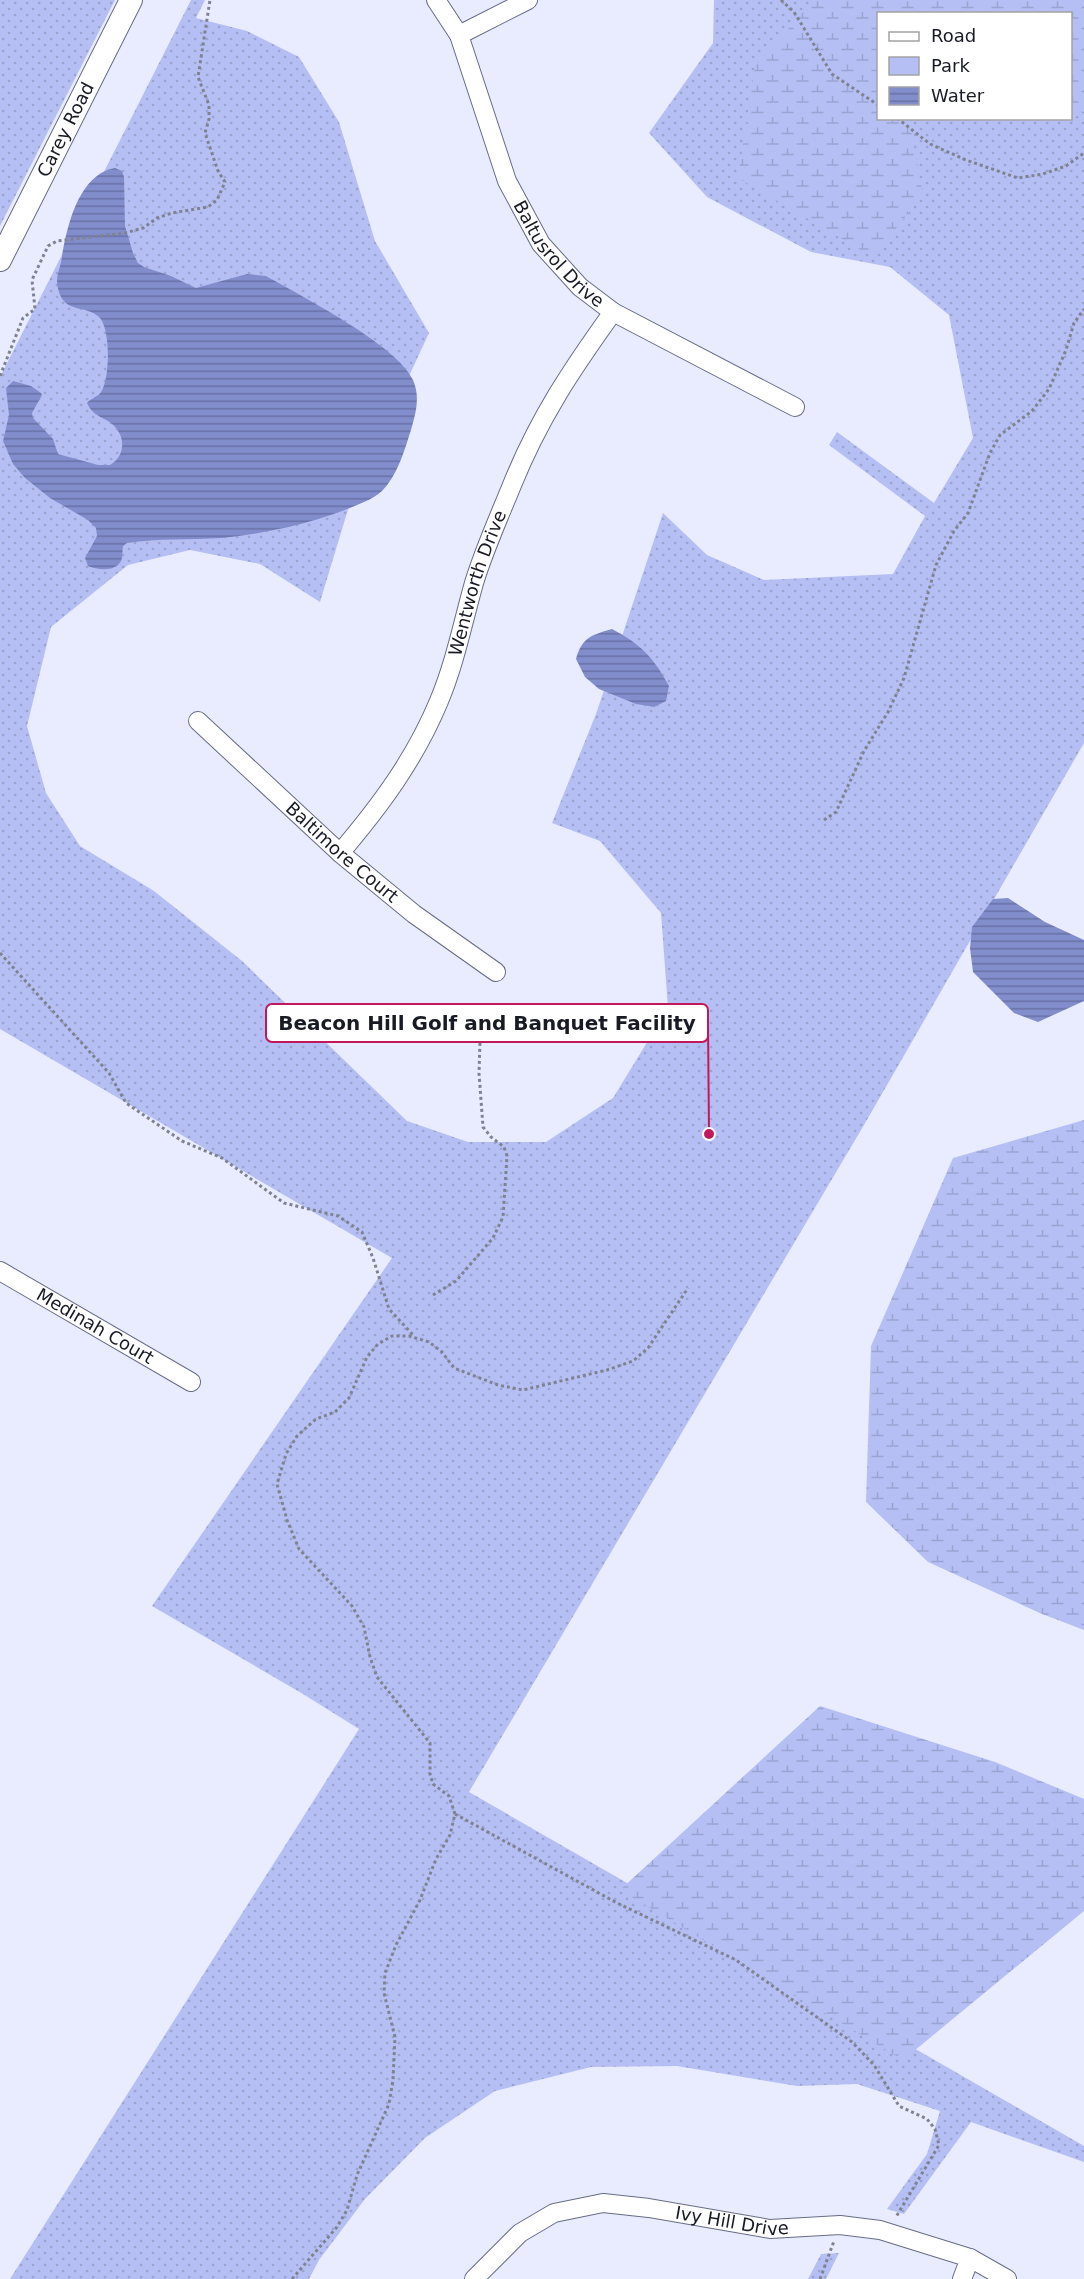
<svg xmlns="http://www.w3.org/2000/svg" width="1084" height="2279" font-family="'DejaVu Sans',sans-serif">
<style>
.green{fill:url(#green-dots);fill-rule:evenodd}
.wetland{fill:url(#wetland-marsh)}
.water{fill:url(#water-rules)}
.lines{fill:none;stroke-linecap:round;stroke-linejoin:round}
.minor-casing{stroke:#676c86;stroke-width:20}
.tertiary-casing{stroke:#676c86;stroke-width:24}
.path{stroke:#7f8290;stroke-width:3;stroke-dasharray:3 3;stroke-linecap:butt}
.minor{stroke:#fff;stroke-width:18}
.tertiary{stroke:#fff;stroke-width:22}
.labels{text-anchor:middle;stroke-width:6;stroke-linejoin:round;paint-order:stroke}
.street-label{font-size:18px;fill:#181a24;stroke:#fff}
.leader{fill:none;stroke:#c2185b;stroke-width:2}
.callout-dot{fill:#c2185b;stroke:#fff;stroke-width:2}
.callout{fill:#fff;stroke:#c2185b;stroke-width:2}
.callout-label{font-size:20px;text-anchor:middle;font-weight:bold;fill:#181a24}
</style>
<defs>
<pattern id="green-dots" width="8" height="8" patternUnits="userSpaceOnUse" patternTransform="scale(1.5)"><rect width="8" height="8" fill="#b5bff4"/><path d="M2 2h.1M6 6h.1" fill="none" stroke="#9ba4d1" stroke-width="1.8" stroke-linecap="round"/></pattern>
<pattern id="wetland-marsh" width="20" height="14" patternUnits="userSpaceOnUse" patternTransform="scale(1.5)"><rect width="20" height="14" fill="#b5bff4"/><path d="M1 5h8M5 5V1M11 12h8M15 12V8" fill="none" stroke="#9ba4d1"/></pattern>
<pattern id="water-rules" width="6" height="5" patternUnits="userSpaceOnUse" patternTransform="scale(1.5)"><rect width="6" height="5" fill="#828dcc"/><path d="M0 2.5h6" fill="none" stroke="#6972a5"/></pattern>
</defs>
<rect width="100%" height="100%" fill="#e8ecfe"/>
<path class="green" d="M0 0H115L0 226Z
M191 0H205L196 18 247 31 299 57 339 122 375 241 429 333 350 503 320 602 260 564 190 550 128 565 51 627 27 726 46 793 80 846 154 891 242 961 407 1121 468 1142H546L613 1098 668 1008 661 913 600 841 552 823 596 714 663 513 707 555 764 580 893 574 925 516 829 445 837 432 934 503 973 438 949 315 890 267 811 252 707 197 649 133 713 43 714 0H1084V743L864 1125 469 1792 1084 2146V2162L971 2122 904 2214 887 2209 927 2154 940 2111 857 2084 797 2086 677 2066 591 2067 495 2091 425 2138 365 2199 319 2260 309 2279H10L359 1729 303 1694 152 1606 392 1258 0 1029V377ZM878 14H1070V118H878Z
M839 2253 826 2279H808L821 2254Z"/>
<path class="wetland" d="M814 0H1084V113L1073 118 1071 117 1070 14H878V118L909 119 923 195 873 257 738 178 755 66Z
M1084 1120V1630L1042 1614 928 1562 866 1502 871 1346 953 1158Z
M820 1706 995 1762 1084 1799V1911L903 2060 620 1890Z"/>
<path class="water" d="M115 168 122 171 124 177 125 226 133 253 138 263 144 267 171 276 196 288 247 274 266 276C301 296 397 345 413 380 421 398 415 416 410 433 404 452 397 476 382 491 373 500 354 506 342 511 304 525 262 534 222 538 190 540 159 538 127 543L123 546C122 550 123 557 121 561 116 572 97 570 88 566L85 558 97 536 96 528 88 520 50 498 25 478 13 464 3 441 9 415 6 388 13 381 31 386 41 393 42 395 32 413 33 418 53 439 58 454 98 465H110C124 457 126 440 116 428 108 417 94 419 87 403 91 398 98 397 101 392 110 379 111 328 99 317 86 305 65 313 59 292 54 277 60 271 62 257 67 226 79 174 115 168Z
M612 629C642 645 653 657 669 686L666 701 654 707 636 704 599 689 585 677 576 659C582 637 592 635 612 629Z
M1008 898 1045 922 1084 940V1001L1038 1022 1014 1013 973 972 970 948 972 927 993 899Z"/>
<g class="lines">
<g class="minor-casing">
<g id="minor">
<path id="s1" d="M436 0 459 35 507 181 541 244 580 287 613 312 795 407"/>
<path d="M459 35 528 0"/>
<path id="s2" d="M198 721 340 853 414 914 496 972"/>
<path id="s3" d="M340 853C380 806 415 759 439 701 455 663 463 622 474 583 484 550 499 517 512 485 539 418 572 369 613 312"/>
<path id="s4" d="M0 1271 191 1382"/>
<path id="s5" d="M474 2279 520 2233 554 2213 603 2203 649 2208 770 2229 840 2225 880 2230 970 2258 1007 2279"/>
<path d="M962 2279 970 2258"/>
</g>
</g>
<g class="tertiary-casing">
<g id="tertiary">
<path id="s6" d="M0 260 131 0"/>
</g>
</g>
<path class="path" d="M781 0 794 12 832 74 878 105
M897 118 930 144 966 160 1018 178 1043 174 1066 166 1084 153
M0 376 23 318 35 309 32 280 48 246 57 241 125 233 143 228 157 218 172 213 208 207 217 200 225 182 218 171 205 133 209 119V105L198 77 210 0
M824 820 836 812 864 751 888 712 904 678 936 565 954 531 968 513 990 453 1000 435 1032 411 1049 389 1066 350 1074 323 1084 309
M0 953 109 1073 126 1103 182 1141 222 1158 284 1203 338 1216 362 1232 373 1258 389 1309 414 1336
M433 1295 456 1281 493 1238 503 1217 507 1156 504 1147 491 1137 483 1127 479 1073 481 1010
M455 1814 617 1903 736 1960 852 2042 874 2065 899 2106 927 2119 935 2129 939 2145 896 2217
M292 2279 337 2227 347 2210 357 2175 389 2104 393 2080 395 2037 384 1993 385 1973 396 1945 420 1900 436 1859 450 1835 455 1814 449 1796 433 1784 430 1774V1743L377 1677 370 1657 364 1627 352 1606 299 1549 287 1520 277 1484 286 1454 297 1436 316 1419 335 1412 349 1398 367 1357 378 1344 392 1336H409L429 1342 442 1352 454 1368 498 1385 523 1390 607 1370 633 1361 648 1348 688 1288
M820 2279 834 2241"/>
<use href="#minor" class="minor"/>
<use href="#tertiary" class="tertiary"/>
</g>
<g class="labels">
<g class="street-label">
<text dy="6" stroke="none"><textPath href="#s6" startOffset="146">Carey Road</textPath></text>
<text dy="6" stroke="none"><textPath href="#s1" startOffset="286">Baltusrol Drive</textPath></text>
<text dy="6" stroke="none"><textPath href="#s3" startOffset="306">Wentworth Drive</textPath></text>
<text dy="6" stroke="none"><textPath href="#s2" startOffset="195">Baltimore Court</textPath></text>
<text dy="6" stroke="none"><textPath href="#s4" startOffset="110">Medinah Court</textPath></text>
<text dy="6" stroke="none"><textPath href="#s5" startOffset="285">Ivy Hill Drive</textPath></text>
</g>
</g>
<path class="leader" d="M709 1134L708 1023"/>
<circle class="callout-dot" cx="709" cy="1134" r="6"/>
<rect class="callout" x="266" y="1004" width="442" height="38" rx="6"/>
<g class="callout-label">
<text x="487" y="1030">Beacon Hill Golf and Banquet Facility</text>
</g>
<rect x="877" y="12" width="195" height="108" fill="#ffffff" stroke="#a3a3a7" stroke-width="1.5"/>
<rect x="889" y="32" width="30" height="9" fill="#ffffff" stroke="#a3a3a7" stroke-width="1.5"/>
<text x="931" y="42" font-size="18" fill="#181a24">Road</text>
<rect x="889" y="57" width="30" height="18" fill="#b5bff4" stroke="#a3a3a7" stroke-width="1.5"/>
<text x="931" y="72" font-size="18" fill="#181a24">Park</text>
<rect x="889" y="87" width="30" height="18" fill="url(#water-rules)" stroke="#a3a3a7" stroke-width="1.5"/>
<text x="931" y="102" font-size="18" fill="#181a24">Water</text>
</svg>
